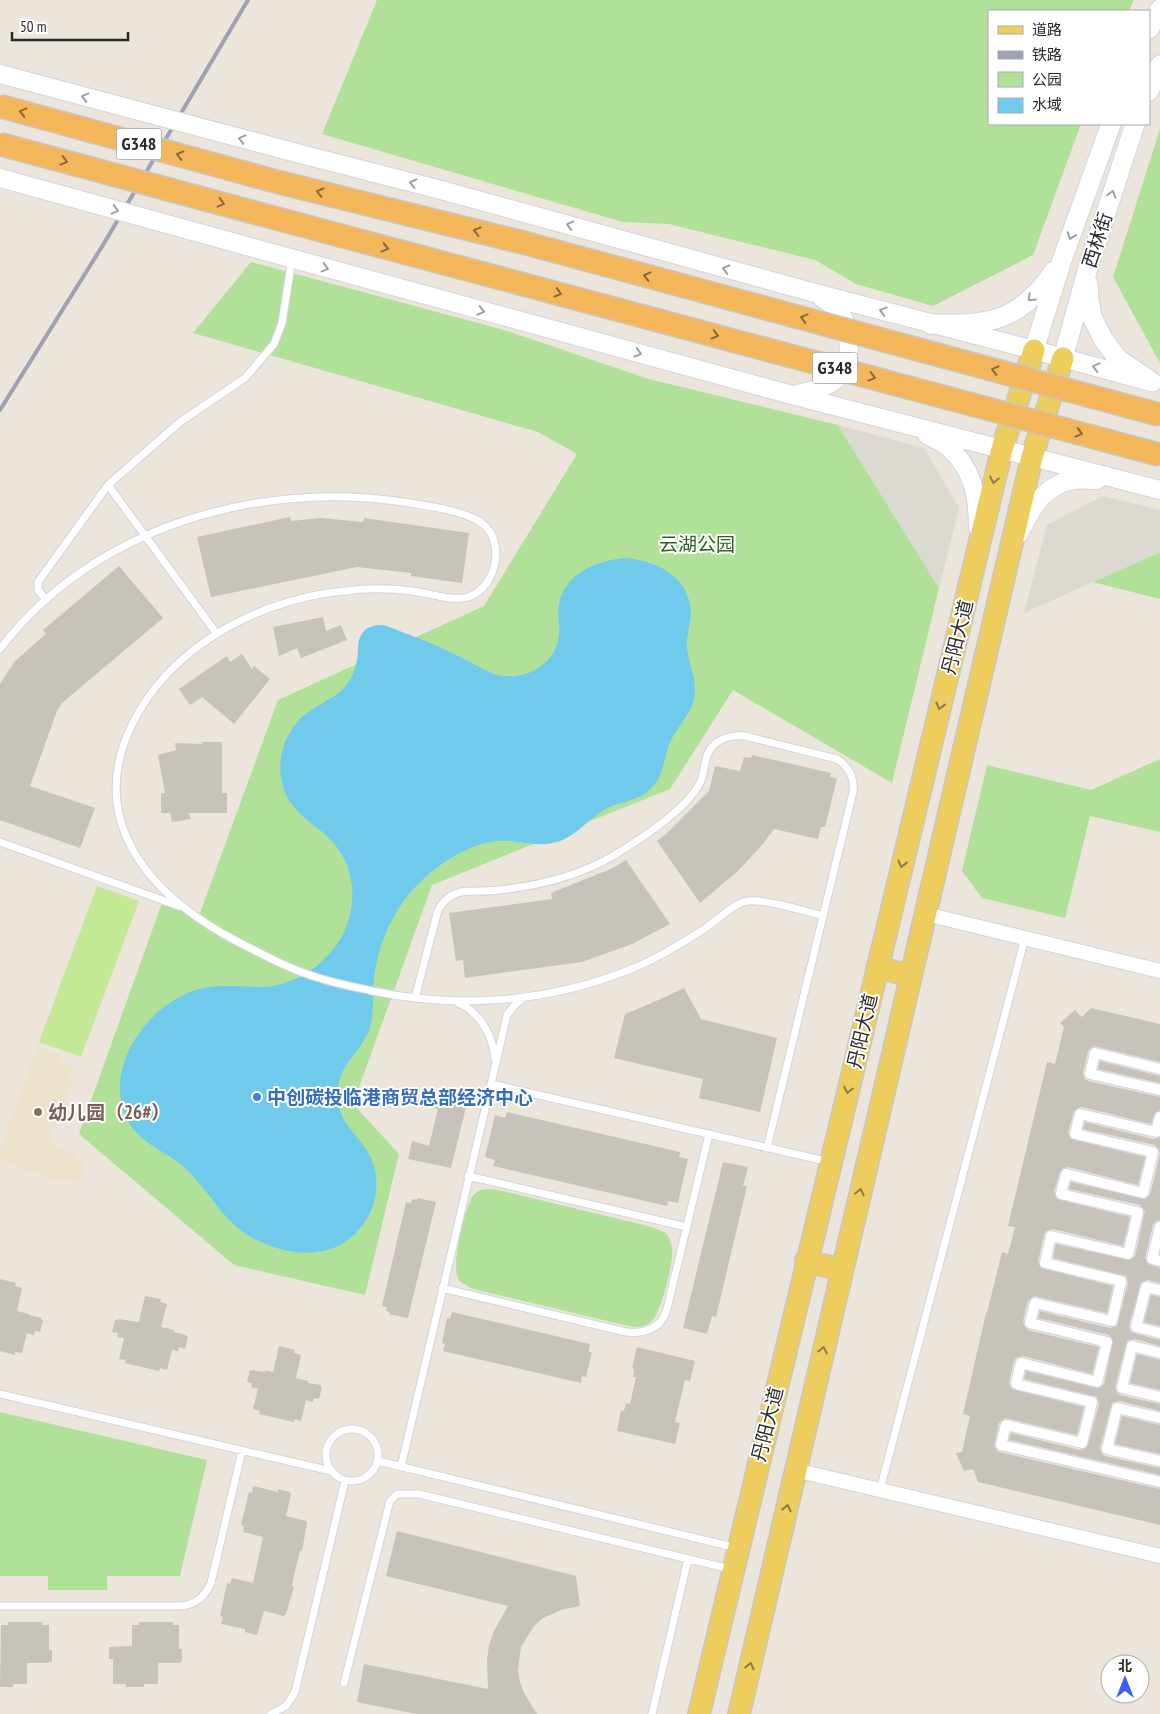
<svg xmlns="http://www.w3.org/2000/svg" width="1160" height="1714" font-family="'PT Sans Narrow','Noto Sans SC',sans-serif">
<style>
.education{fill:#ede2cb}
.green{fill:#b1e199}
.pitch{fill:#c4e895}
.plaza{fill:#dcd8d2}
.water{fill:#70caec}
.building{fill:#c7c3ba}
.lines{fill:none;stroke-linecap:round;stroke-linejoin:round}
.service-casing{stroke:#d1d4e2;stroke-width:9}
.pedestrian-casing{stroke:#d1d4e2;stroke-width:12}
.minor-casing{stroke:#d1d4e2;stroke-width:16}
.tertiary-casing{stroke:#d1d4e2;stroke-width:20}
.secondary-casing{stroke:#d1d4e2;stroke-width:21}
.primary-casing{stroke:#c7c7c7;stroke-width:24}
.trunk-casing{stroke:#c7c7c7;stroke-width:25}
.service{stroke:#fff;stroke-width:7}
.pedestrian{stroke:#fff;stroke-width:10}
.minor{stroke:#fff;stroke-width:14}
.tertiary{stroke:#fff;stroke-width:18}
.secondary{stroke:#fff;stroke-width:19}
.primary{stroke:#edcd5e;stroke-width:21}
.trunk{stroke:#f4b65a;stroke-width:22}
.rail{stroke:#9ea1b3;stroke-width:4}
.tertiary-bridge-casing{stroke:#d1d4e2;stroke-width:20;stroke-linecap:butt}
.trunk-bridge-casing{stroke:#c7c7c7;stroke-width:25;stroke-linecap:butt}
.tertiary-bridge{stroke:#fff;stroke-width:18}
.trunk-bridge{stroke:#f4b65a;stroke-width:22}
.oneway{stroke:#9f9f9f}
.oneway2{stroke:#84683f}
.oneway3{stroke:#8b7b44}
.shop-dot{fill:#3f7fe0;stroke:#fff;stroke-width:2}
.education-dot{fill:#8d6e63;stroke:#fff;stroke-width:2}
.labels{text-anchor:middle;stroke-width:4;stroke-linejoin:round;paint-order:stroke}
.shield{fill:#fff;stroke:#696969;stroke-width:1}
.shield-label{font-size:18px;font-weight:bold;fill:#292929}
.street-label{font-size:19px;fill:#292929;stroke:#fff}
.park-label{font-size:19px;fill:#2a651b;stroke:#fff}
.shop-label{font-size:19px;font-weight:bold;fill:#366cbe;stroke:#fff;text-anchor:start}
.education-label{font-size:19px;font-weight:bold;fill:#785e54;stroke:#fff;text-anchor:start}
</style>
<rect width="100%" height="100%" fill="#ebe5db"/>
<path class="education" d="M38 1046 61 1054 59 1061 73 1066 68 1079 72 1080 49 1144 77 1156 76 1159 87 1163 80 1183 69 1179 67 1182 53 1177 52 1179 0 1160V1151Z"/>
<path class="green" d="M377 0H1134L1129 11H989V124H1081L1033 255 933 306 856 284 815 260 669 224 623 222 322 134Z
M1160 129V363L1113 277Z
M251 262 504 330 649 379 838 425 939 588 892 783 733 690 670 789 432 885 353 1104 399 1154 365 1295 234 1265 79 1134 163 900 200 913 278 700 484 606 577 454 538 432 193 333Z
M1160 552V599L1093 582Z
M1160 759V832L1090 816 1065 918 982 898 962 871 987 765 1091 790Z
M485 1189 499 1190 652 1227 666 1233C671 1240 673 1247 672 1255 672 1268 660 1315 651 1322 644 1328 636 1327 628 1326L473 1289C468 1286 460 1283 458 1278 451 1265 465 1209 472 1197 476 1192 479 1190 485 1189Z
M0 1412 207 1460 180 1576H107V1590H48V1576H0Z"/>
<path class="pitch" d="M97 886 139 901 81 1057 39 1042Z"/>
<path class="plaza" d="M838 425 924 448 959 508 939 588Z
M1103 496 1160 510V552L1024 613 1047 525Z"/>
<path class="water" d="M626 558C657 561 689 576 691 612 691 622 687 632 687 642 686 665 700 678 693 703 687 720 673 731 668 748 662 766 663 780 646 793 632 803 613 802 599 813 581 826 572 841 547 844 530 846 513 839 496 841 461 845 422 875 403 902 387 925 377 951 374 979 372 996 375 1013 369 1030 360 1054 338 1064 338 1093 338 1126 357 1131 370 1156 386 1188 371 1228 340 1245 315 1258 285 1253 261 1242 221 1225 211 1189 180 1164 164 1151 143 1144 131 1126 99 1076 142 1011 190 992 214 983 237 987 262 987 296 986 329 963 344 932 359 900 354 862 328 837 316 826 300 817 290 802 275 779 278 746 295 725 308 707 329 703 344 688 351 680 355 671 357 660 359 650 356 639 364 631 369 626 376 625 383 625 387 626 398 630 402 632 425 640 447 650 468 661 478 666 486 671 496 675 524 681 555 667 559 635 560 625 557 615 559 605 564 573 598 560 626 558Z"/>
<path class="building" d="M290 517 291 521 321 518 363 522 364 518 469 533 462 583 411 576V573L357 567 211 597 197 537Z
M119 566 163 618 62 703 57 711 30 786 95 808 80 848 0 820V684L15 661 46 634 43 630Z
M323 617 326 631 341 625 347 640 301 658 297 648 279 656 273 627Z
M242 654 252 669 254 666 270 679 234 724 202 697 190 705 179 689 227 656 230 662Z
M202 742H222V793H227V813H189L191 819 172 822 170 813H161V793H165L158 755 176 750 175 743 202 744Z
M752 755 831 773 830 777 837 778 825 827H821L818 839 774 829 763 844 738 871 700 903 657 841 666 834 709 791 715 766 740 771 744 757 751 758Z
M626 860 670 924 632 944 582 962 465 978 463 960 456 961 449 913 552 899 551 893 613 868Z
M684 988 701 1019 777 1038 760 1112 699 1098 703 1079 614 1058 625 1014 654 1002Z
M1091 1008 1160 1024V1062L1094 1046 1088 1051 1083 1073 1085 1079 1088 1081 1160 1097V1110L1155 1113 1151 1124 1082 1107 1078 1108 1074 1112 1068 1132 1071 1139 1145 1157 1138 1185 1068 1167 1064 1168 1060 1172 1054 1192 1057 1199 1130 1217 1123 1246 1053 1229 1046 1231 1044 1235 1038 1262 1041 1268 1113 1286 1107 1313 1034 1296 1028 1301 1023 1321 1024 1325 1028 1330 1099 1347 1092 1374 1023 1356 1016 1358 1014 1361 1009 1383 1012 1389 1084 1407 1077 1435 1005 1418 999 1423 994 1446 999 1452 1160 1489V1525L978 1482 973 1469 964 1471 956 1453 962 1452 970 1416 963 1414 986 1313H987L1002 1252 1008 1254 1015 1227 1008 1226 1047 1062 1055 1064 1064 1027 1060 1023 1075 1010 1082 1017Z
M1100 1061 1160 1076V1083L1098 1069Z
M423 1087 468 1099 451 1168 408 1159 412 1141 429 1146 438 1109 419 1104Z
M507 1112 680 1152 679 1157 688 1159 678 1203 668 1201 667 1206 493 1166 495 1160 485 1157 495 1115 505 1118Z
M1085 1122 1154 1139 1160 1137V1220L1155 1222 1153 1225 1145 1258 1148 1264 1160 1268V1283L1147 1280 1141 1283 1129 1326 1131 1332 1134 1333 1160 1340V1346L1134 1339 1127 1341 1115 1387 1117 1393 1120 1395 1160 1404V1411L1119 1401 1112 1403 1100 1448 1102 1454 1105 1456 1160 1468V1475L1009 1440 1011 1433 1080 1450 1084 1449 1088 1445 1099 1404 1097 1397 1024 1379 1026 1371 1099 1388 1104 1384 1113 1340 1109 1335 1038 1318 1040 1311 1110 1328 1117 1326 1128 1283 1126 1276 1053 1258 1056 1244 1130 1260 1135 1256 1145 1211 1140 1205 1069 1189 1071 1182 1145 1199 1150 1195 1160 1154 1159 1150 1155 1145 1083 1129Z
M723 1162 748 1167 743 1186H747L716 1317 712 1316 707 1334 683 1328Z
M417 1198 436 1202 408 1318 389 1314 390 1312 386 1311 387 1307 382 1306 406 1202 411 1203 412 1199 417 1200Z
M0 1279 16 1283 15 1286 22 1288 17 1311 29 1314V1315L42 1318 41 1320H43L40 1332 35 1331 34 1335 27 1333 22 1353 15 1352V1355L0 1351Z
M1151 1295 1160 1297V1326L1144 1322Z
M145 1296 161 1299 160 1302 167 1304 161 1327 174 1330V1332L186 1335V1336H188L185 1349 179 1347 178 1351 172 1350 167 1370 160 1368 159 1371 125 1363 126 1360 119 1359 124 1338 117 1337 118 1333 112 1332 115 1320H117L118 1319 139 1322Z
M452 1312 590 1344 589 1352H592L586 1377 582 1376 581 1383 443 1351 445 1344 442 1343 447 1318 450 1319Z
M279 1346 295 1350 294 1353 301 1355 296 1378 308 1381V1383L321 1385 320 1387H322L319 1399 314 1398 313 1402 306 1400 301 1421 294 1419V1422L259 1414 260 1411 253 1409 258 1389 251 1387 252 1383 247 1382 250 1370 265 1372V1370L273 1372Z
M637 1347 695 1361 690 1381 685 1380 675 1422 680 1423 675 1444 617 1431 621 1410 624 1411 626 1403 630 1404 636 1377H633L634 1369 632 1368Z
M1137 1354 1160 1360V1390L1130 1383Z
M1122 1416 1160 1425V1454L1115 1444Z
M253 1486 278 1492V1489L290 1492V1494H291L286 1516 306 1521 307 1523 302 1551H300L294 1575 292 1586 294 1587 286 1614 284 1616 264 1611 257 1635 245 1632V1629L221 1624 223 1617 220 1616 227 1583 230 1584 232 1578 253 1583 263 1537 243 1532 244 1526 241 1525 249 1492 252 1493Z
M397 1531 576 1576 580 1606 564 1609 543 1618 534 1626 521 1647 518 1670 520 1682 524 1693 537 1714H417L357 1702 364 1664 488 1689 487 1660 489 1645 494 1631 508 1606 386 1576Z
M8 1622H42V1625H49V1650H52V1662H49V1663H27V1684H13V1687H0L1 1625H8Z
M139 1622H173V1625H179V1649H182V1662H180V1663H158V1684H144V1687H126V1684H113V1659H109V1647L132 1646V1625H139Z"/>
<g class="lines">
<g class="service-casing">
<path id="service" d="M108 485 217 634
M46 600 38 590V582L108 485 180 422 245 378 274 344 282 323 292 259
M0 649C92 528 256 480 403 502 427 506 455 509 477 520 507 535 499 587 468 597 451 602 430 593 412 591 390 588 367 588 345 591 297 595 243 614 203 643 148 682 101 752 121 822 139 881 194 920 246 946 266 956 286 967 307 974 328 982 350 986 372 991 463 1010 557 1002 643 964 663 955 682 943 701 931 715 923 733 903 748 901 766 899 804 911 823 916
M0 842 179 906
M415 998 438 910C443 902 450 894 461 892 473 890 486 892 499 890 537 886 578 876 611 857 638 841 683 812 699 785 706 773 703 755 713 746 722 737 732 735 745 736L837 759C849 767 855 777 853 792L767 1148
M458 1003C479 1011 493 1036 495 1058
M491 1084 507 1015 514 1006 522 999
M468 1176 687 1227
M442 1288 626 1332C645 1334 661 1329 667 1309L709 1134
M0 1394 331 1471
M326 1455a26 26 0 1 1 52 0a26 26 0 1 1-52 0Z
M378 1461 737 1548
M401 1467 491 1084 830 1162
M880 1490 1025 938
M0 1606H182C197 1604 205 1596 211 1583L242 1451
M344 1683 390 1501 397 1494H419L730 1569
M271 1714 286 1706 295 1692 345 1481
M652 1714 688 1559"/>
</g>
<g class="pedestrian-casing">
<path id="pedestrian" d="M1160 1069 1095 1053 1090 1074 1160 1090
M1160 1117 1156 1132 1080 1114 1075 1134 1153 1152 1143 1193 1066 1174 1061 1194 1138 1212 1128 1254 1051 1236 1045 1263 1121 1281 1112 1321 1035 1303 1030 1323 1107 1342 1097 1382 1021 1363 1016 1384 1092 1402 1082 1443 1006 1425 1001 1445 1160 1482
M1160 1227 1152 1259 1160 1261
M1160 1290 1146 1287 1136 1327 1160 1333
M1160 1353 1132 1346 1122 1388 1160 1397
M1160 1418 1117 1408 1107 1449 1160 1461"/>
</g>
<g class="minor-casing">
<path id="minor" d="M926 914 1160 971
M795 1470 1160 1556"/>
</g>
<g class="tertiary-casing">
<path id="tertiary" d="M289 151 441 190 815 293 1034 350 1147 381
M261 250 792 395 1160 490
M797 394C810 391 823 389 834 381 853 367 853 328 838 310 834 305 827 302 822 298
M927 435C934 439 942 442 948 447 973 468 978 497 978 528
M1019 534C1031 510 1043 485 1073 480 1080 479 1089 480 1097 480"/>
</g>
<g class="secondary-casing">
<path id="secondary" d="M1149 29 1160 9
M1149 91 1160 65
M1088 284 1089 299 1092 317 1103 339 1118 359 1152 382
M930 324C988 325 1019 323 1054 271
M1034 350 1062 260 1111 124
M1063 358 1088 268 1135 124"/>
</g>
<g class="primary-casing">
<path id="primary" d="M877 967 911 976
M806 1261 842 1270
M699 1714 1002 449 1034 350
M739 1714 1032 457 1063 358"/>
</g>
<g class="trunk-casing">
<path id="trunk" d="M278 182 525 243
M271 217 511 281"/>
</g>
<use href="#service" class="service"/>
<use href="#pedestrian" class="pedestrian"/>
<use href="#minor" class="minor"/>
<use href="#tertiary" class="tertiary"/>
<use href="#secondary" class="secondary"/>
<use href="#primary" class="primary"/>
<use href="#trunk" class="trunk"/>
<path class="rail" d="M0 410 103 245 248 0"/>
<g class="tertiary-bridge-casing">
<path id="tertiary-bridge" d="M0 74 289 151
M0 178 261 250"/>
</g>
<g class="trunk-bridge-casing">
<path id="trunk-bridge" d="M0 106 278 182
M0 144 271 217
M525 243 1160 415
M511 281 1160 455"/>
</g>
<use href="#tertiary-bridge" class="tertiary-bridge"/>
<use href="#trunk-bridge" class="trunk-bridge"/>
</g>
<defs><path id="oneway-chevron" d="M-2-3.5L2.5 0L-2 3.5" fill="none" stroke-width="1.6" stroke-linecap="round" stroke-linejoin="round" transform="scale(1.25)"/></defs>
<g class="oneway">
<use href="#oneway-chevron" transform="translate(85 97) rotate(-165)"/>
<use href="#oneway-chevron" transform="translate(242 139) rotate(-165)"/>
<use href="#oneway-chevron" transform="translate(413 183) rotate(-166)"/>
<use href="#oneway-chevron" transform="translate(1112 194) rotate(-72)"/>
<use href="#oneway-chevron" transform="translate(115 210) rotate(15)"/>
<use href="#oneway-chevron" transform="translate(570 225) rotate(-165)"/>
<use href="#oneway-chevron" transform="translate(1071 236) rotate(110)"/>
<use href="#oneway-chevron" transform="translate(325 268) rotate(15)"/>
<use href="#oneway-chevron" transform="translate(726 269) rotate(-165)"/>
<use href="#oneway-chevron" transform="translate(1031 298) rotate(136)"/>
<use href="#oneway-chevron" transform="translate(481 311) rotate(15)"/>
<use href="#oneway-chevron" transform="translate(883 311) rotate(-165)"/>
<use href="#oneway-chevron" transform="translate(638 353) rotate(15)"/>
<use href="#oneway-chevron" transform="translate(1096 367) rotate(-165)"/>
</g>
<g class="oneway2">
<use href="#oneway-chevron" transform="translate(23 112) rotate(-165)"/>
<use href="#oneway-chevron" transform="translate(180 155) rotate(-165)"/>
<use href="#oneway-chevron" transform="translate(64 161) rotate(15)"/>
<use href="#oneway-chevron" transform="translate(320 192) rotate(-166)"/>
<use href="#oneway-chevron" transform="translate(221 203) rotate(15)"/>
<use href="#oneway-chevron" transform="translate(477 231) rotate(-166)"/>
<use href="#oneway-chevron" transform="translate(385 248) rotate(15)"/>
<use href="#oneway-chevron" transform="translate(647 276) rotate(-165)"/>
<use href="#oneway-chevron" transform="translate(558 293) rotate(15)"/>
<use href="#oneway-chevron" transform="translate(804 318) rotate(-165)"/>
<use href="#oneway-chevron" transform="translate(715 335) rotate(15)"/>
<use href="#oneway-chevron" transform="translate(995 370) rotate(-165)"/>
<use href="#oneway-chevron" transform="translate(872 377) rotate(15)"/>
<use href="#oneway-chevron" transform="translate(1079 433) rotate(15)"/>
</g>
<g class="oneway3">
<use href="#oneway-chevron" transform="translate(994 480) rotate(103)"/>
<use href="#oneway-chevron" transform="translate(940 706) rotate(104)"/>
<use href="#oneway-chevron" transform="translate(902 864) rotate(104)"/>
<use href="#oneway-chevron" transform="translate(848 1090) rotate(103)"/>
<use href="#oneway-chevron" transform="translate(860 1192) rotate(-77)"/>
<use href="#oneway-chevron" transform="translate(823 1350) rotate(-77)"/>
<use href="#oneway-chevron" transform="translate(787 1508) rotate(-77)"/>
<use href="#oneway-chevron" transform="translate(750 1666) rotate(-77)"/>
</g>
<circle class="shop-dot" cx="257" cy="1097" r="5"/>
<circle class="education-dot" cx="38" cy="1112" r="5"/>
<g class="labels">
<g class="shield">
<rect x="116.5" y="128.5" width="45" height="31" rx="4"/>
<rect x="812.5" y="352.5" width="45" height="31" rx="4"/>
</g>
<g class="shield-label">
<text x="139" y="150">G348</text>
<text x="835" y="374">G348</text>
</g>
<g class="street-label">
<text transform="translate(1097 240) rotate(-72)" y="7">西林街</text>
<text transform="translate(957 637) rotate(-76)" y="7">丹阳大道</text>
<text transform="translate(862 1031) rotate(-77)" y="7">丹阳大道</text>
<text transform="translate(767 1424) rotate(-76)" y="7">丹阳大道</text>
</g>
<g class="park-label">
<text x="697" y="551">云湖公园</text>
</g>
<g class="shop-label">
<text x="267" y="1104">中创碳投临港商贸总部经济中心</text>
</g>
<g class="education-label">
<text x="48" y="1119">幼儿园（26#）</text>
</g>
</g>
<rect x="988" y="10" width="162" height="115" fill="#ffffff" stroke="#a9a9a9"/>
<rect x="998" y="26" width="25" height="8" fill="#edcd5e" stroke="#a9a9a9"/>
<text x="1032" y="35" font-size="15" fill="#292929">道路</text>
<rect x="998" y="51" width="25" height="8" fill="#9ea1b3" stroke="#a9a9a9"/>
<text x="1032" y="60" font-size="15" fill="#292929">铁路</text>
<rect x="998" y="72" width="25" height="15" fill="#b1e199" stroke="#a9a9a9"/>
<text x="1032" y="85" font-size="15" fill="#292929">公园</text>
<rect x="998" y="98" width="25" height="15" fill="#70caec" stroke="#a9a9a9"/>
<text x="1032" y="110" font-size="15" fill="#292929">水域</text>
<g transform="translate(1125 1679)"><circle r="24" fill="#ffffff" stroke="#a9a9a9"/>
<path d="M0-4L9 19L0 12L-9 19Z" fill="#3e5ff6"/>
<text y="-8" font-size="14" font-weight="bold" text-anchor="middle" fill="#292929">北</text>
</g>
<path d="M12 32v8h116v-8" fill="none" stroke="#292929" stroke-width="2.5"/>
<text x="20" y="32" font-size="15" fill="#292929" stroke="#ffffff" stroke-width="4" paint-order="stroke">50 m</text>
</svg>
